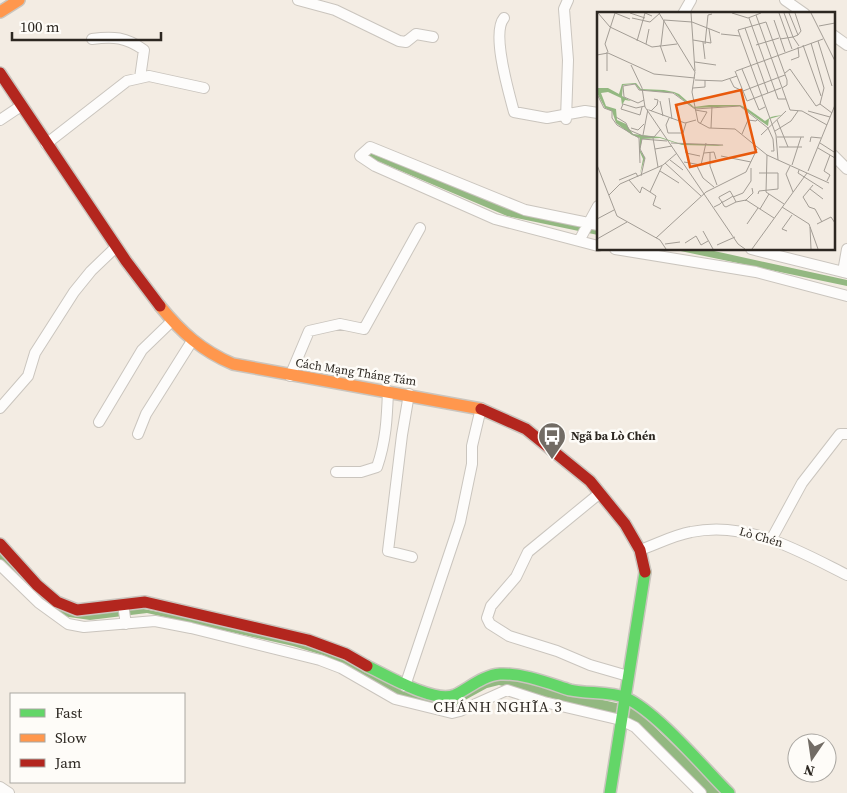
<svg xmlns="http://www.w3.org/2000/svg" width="847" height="793" font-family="'Source Serif 4',serif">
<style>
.water{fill:#93b881}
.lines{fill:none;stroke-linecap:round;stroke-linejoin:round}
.street-casing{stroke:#cac5be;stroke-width:12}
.fast-casing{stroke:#cac5be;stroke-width:14}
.slow-casing{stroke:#cac5be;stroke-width:14}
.jam-casing{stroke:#cac5be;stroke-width:14}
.street{stroke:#fdfcfb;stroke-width:10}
.fast{stroke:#63d668;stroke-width:11}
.slow{stroke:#ff974d;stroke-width:11}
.jam{stroke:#b3261e;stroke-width:11}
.labels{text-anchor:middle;stroke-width:5;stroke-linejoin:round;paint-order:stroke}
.street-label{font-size:12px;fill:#2c2721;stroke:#fefcf8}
.poi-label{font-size:12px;font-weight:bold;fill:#2c2721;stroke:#fefcf8;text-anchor:start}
.quarter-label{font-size:15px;letter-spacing:1px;fill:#2c2721;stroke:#fefcf8}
.inset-road{fill:none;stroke:#a39d95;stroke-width:1}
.view{fill:#e8590c;fill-opacity:0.15;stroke:#e8590c;stroke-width:2.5}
.inset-edge{fill:none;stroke:#2c2721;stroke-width:2.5}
</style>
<rect width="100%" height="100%" fill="#f3ece3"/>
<path class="water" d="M370 153 501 205 598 227V235L507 216 375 160 366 155Z
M671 249H705L847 280V286Z
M0 552 56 602 128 606 295 638 439 699 500 677 634 707 723 793H704L631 721 591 708 499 685 487 688 454 706 438 707 388 692 326 656 293 646 147 613 90 620 62 616 0 563Z"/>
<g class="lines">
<g class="street-casing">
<path id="street" d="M298 0 335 10 399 41 406 42 416 34 433 37
M785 0 805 14
M683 14 691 0
M504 18C491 33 509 93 514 112L547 118 585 111 598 113
M833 35 847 45
M92 39C113 36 126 37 144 50L140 78
M566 119 568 60 564 9 568 0
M0 120 21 106
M46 144 127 81 149 76 204 88
M833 155 847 169
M598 225 525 210 370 147 360 156 375 166 495 219 598 246
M580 239 598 206
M615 249 756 272 847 296
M751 249 847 273
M843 272 847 249
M290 376 309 331 340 324 364 329 420 228
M409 394 402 435 388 551 412 557
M0 408 28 376 35 353 74 292 91 271 116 247
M99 422 142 350 172 321
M138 434 146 414 192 341
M336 472H361L377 467C386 441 387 418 388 391
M600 493 528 552 516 577 491 606 487 618 490 624 509 636 557 651 590 665 628 676
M771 540 802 483 840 434H847
M640 550C657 544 674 535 691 532 747 520 799 551 847 575
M0 565 39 603 68 624 84 627 155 621 191 628 320 660 341 668 395 699 452 713 460 711 507 690 544 702 621 720 635 727 701 793
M123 605 126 624
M405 686 460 522 472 464V446L481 408
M0 787 9 793"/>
</g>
<g class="fast-casing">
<path id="fast" d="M367 666C386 675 435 704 455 695 469 688 484 675 500 674 523 673 548 683 570 690 588 694 610 691 626 698 657 712 703 767 729 793
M610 793 645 572"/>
</g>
<g class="slow-casing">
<path id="slow" d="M0 12 19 0
M160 306C181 332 202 351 233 364L481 409"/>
</g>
<g class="jam-casing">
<path id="jam" d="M0 73 126 261 160 306
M481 409 526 429 590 481 625 524 640 550 645 572
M0 544 37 585 57 602 77 610 145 602 308 640 346 654 367 666"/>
</g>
<use href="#street" class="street"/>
<use href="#fast" class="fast"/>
<use href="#slow" class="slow"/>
<use href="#jam" class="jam"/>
</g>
<defs>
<g id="bus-pin" transform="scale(1.4375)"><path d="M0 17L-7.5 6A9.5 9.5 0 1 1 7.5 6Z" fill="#726c65" stroke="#fefcf8"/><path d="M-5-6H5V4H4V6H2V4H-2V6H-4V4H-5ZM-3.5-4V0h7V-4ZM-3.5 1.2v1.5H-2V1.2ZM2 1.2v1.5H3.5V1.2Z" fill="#fff"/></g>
</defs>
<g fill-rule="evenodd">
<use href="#bus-pin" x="552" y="436"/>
</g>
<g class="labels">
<g class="street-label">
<text transform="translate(356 372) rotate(9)" y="4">Cách Mạng Tháng Tám</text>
<text transform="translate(761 537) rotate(16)" y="4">Lò Chén</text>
</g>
<g class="poi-label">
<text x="571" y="440">Ngã ba Lò Chén</text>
</g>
<g class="quarter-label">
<text x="498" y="712">CHÁNH NGHĨA 3</text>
</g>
</g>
<g transform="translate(597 12)">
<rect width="238" height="238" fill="#f3ece3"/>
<path d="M39 71 44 77 67 78 77 80 82 82 97 95 112 93H143L151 97 168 109 174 105 178 104 186 103 172 107 171 114 143 94 97 96 77 81 43 78 38 72 26 73 25 84 34 89 28 88 25 93 24 86 11 80 4 81 9 94 19 97 20 108 29 112 36 122 63 125 84 132H115L127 134 85 133 63 126 45 127 43 138 48 146 43 162 46 147 42 138 43 126 35 123 19 111 15 99 8 96 0 81V76H11L22 82 25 72Z" fill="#93b881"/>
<path class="inset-road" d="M1 1 13 15 55 35 80 32M18 1 33 7M33 1 48 6M62 1 98 60 95 80 101 110 112 116 138 117 170 143 232 171M94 1 98 59M135 1 151 6 164 1M182 1 195 37M187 1 196 25 201 23M192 1 201 23M198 1 204 19 201 23M214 1 238 49M159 3 193 98 205 99 230 113M35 6 53 10 63 1M152 6 181 87H189M177 8 188 40M95 10 123 21M222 14 238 11M148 16 171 81M124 22 143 24M183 27 196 25 202 34M96 28 114 31 112 17M40 29 48 1 55 4M221 29 235 74M106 30 108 47M214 31 227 76 223 92 235 101M49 32 52 17M108 32 111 3 115 2M63 33 69 50M64 33 67 8 95 10M159 33 182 26M206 33 224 84M11 40 8 32 18 1M0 43 11 41 57 62 98 66M194 48 202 45 201 35M98 50 119 53M34 53 45 76 48 95 141 232 148 237M145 57 157 86M10 59V40M138 59 150 89 184 76M139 59 226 27M188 61 193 57 219 94 223 92M133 67 137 75 146 79M98 68 125 69 140 64M96 76 108 75V68M146 79 188 63M0 82 7 96 15 99V106L20 113 42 126 43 151M72 86 75 107M157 86 162 98 168 95M47 88 41 91 27 85 26 74 38 72 42 78 76 81 98 97 143 94 171 116 176 127 177 139H174M63 89 66 104M45 95 43 103 24 97 26 92 39 96 48 94M52 98 88 111 99 108M98 98 110 100 103 112M54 99 60 93 61 88 57 87M211 99 233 105M19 105 29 111 32 118 46 124 57 125 64 117M72 106 69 113 71 121H86L89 111M180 108 191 135M34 116 41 118 47 112M114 116 115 94M178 119 194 109 201 99M145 122 151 108 159 109 161 107M46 123 51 97M164 123 189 99M180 125H207M56 126 61 155M213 130 214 125 224 126M74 131 126 133M223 131 237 140M88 134 89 141 103 144M182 135H205M221 136 238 146M58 137 75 134M113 140V154L120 173M107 141 117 140 119 147M170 143 169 180 187 192M124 144 154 150M73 148 86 158M181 148 179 123 141 18 169 10 190 68V73L185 76M87 150 104 153 109 131M68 151 104 184M0 153 20 204 63 228 69 237M195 153 204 125M100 154 106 166 117 175M193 154 189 162 196 180M202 158 201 161 226 177M63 159 82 171M211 159 238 93M44 164 48 146 43 137 45 127 70 129M22 168 39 161 41 165M32 168 43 181 45 175 53 180 65 154M230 169 233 163 227 159 233 143M216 173 206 185 212 195 218 197 225 210M213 177 226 187M53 180 59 184 56 193 64 197M161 182 162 179 181 177V161H162M12 183 23 172 66 153 80 141M136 185 146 181 154 169V156M148 189 156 181 155 176M139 190 149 188 177 206M117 195 123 192 125 190H126L133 186 136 184 133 179 122 185V186L125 190 127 194 129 195 139 190 136 184M185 195 212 212 221 237M163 197 172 182M0 207 17 198M150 212 161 196M220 212 234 205 238 211M213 215 214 237M106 219 116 237M190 219 185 217 195 203M59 226 109 180 149 160 160 137M0 227 30 210M88 231 99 224 104 233 111 229M68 232 83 230M120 233 138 225M155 237 210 161"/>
<path class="view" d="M144 78 159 140 93 155 79 93Z"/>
<rect width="238" height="238" class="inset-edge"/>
</g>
<rect x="10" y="693" width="175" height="90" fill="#fefcf8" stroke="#aaa7a2"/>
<rect x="20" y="709" width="25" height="8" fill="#63d668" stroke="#aaa7a2"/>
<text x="55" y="718" font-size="15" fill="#2c2721">Fast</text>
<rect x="20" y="734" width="25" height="8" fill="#ff974d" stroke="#aaa7a2"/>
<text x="55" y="743" font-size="15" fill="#2c2721">Slow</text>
<rect x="20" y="759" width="25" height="8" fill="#b3261e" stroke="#aaa7a2"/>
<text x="55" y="768" font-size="15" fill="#2c2721">Jam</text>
<g transform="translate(812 758) rotate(193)"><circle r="24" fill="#fefcf8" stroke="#aaa7a2"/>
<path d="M0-4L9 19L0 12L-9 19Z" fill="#726c65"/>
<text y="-8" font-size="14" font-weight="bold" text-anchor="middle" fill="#2c2721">N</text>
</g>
<path d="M12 32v8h149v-8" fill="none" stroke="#2c2721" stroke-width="2.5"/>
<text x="20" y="32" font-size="15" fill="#2c2721" stroke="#fefcf8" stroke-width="4" paint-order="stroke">100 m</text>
</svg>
